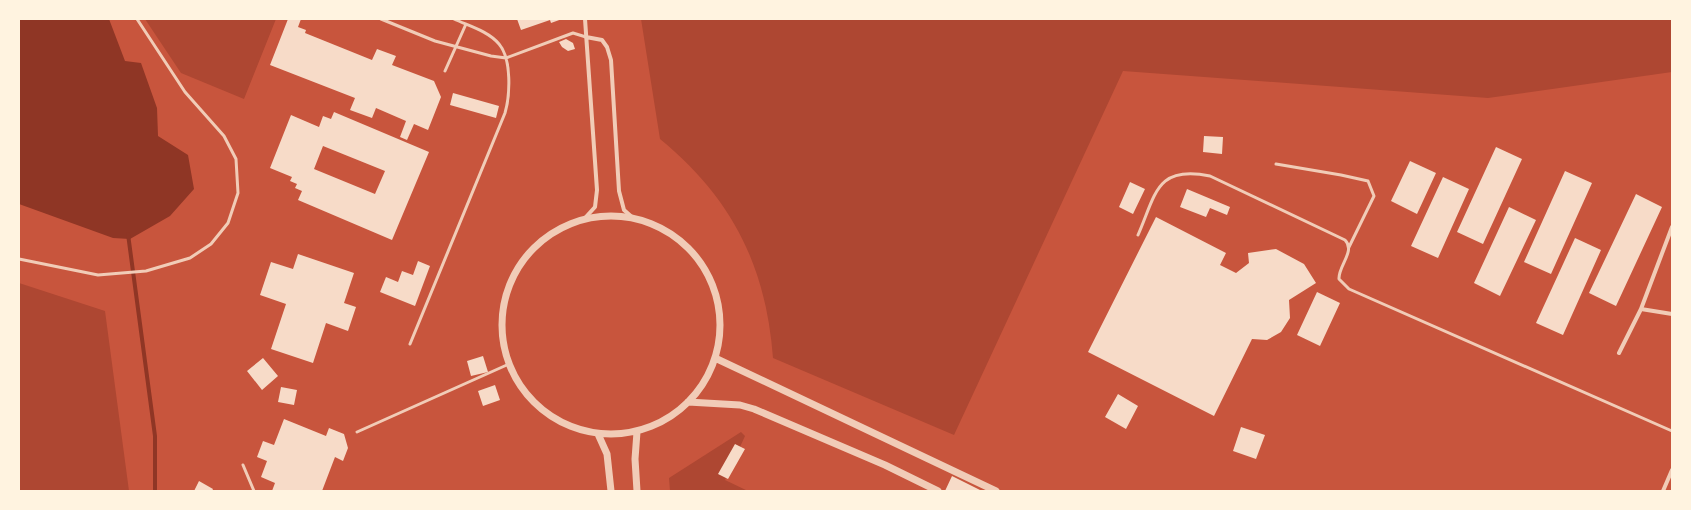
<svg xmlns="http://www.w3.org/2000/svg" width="1691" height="510" font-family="Helvetica,sans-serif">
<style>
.green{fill:#ae4732}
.water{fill:#8f3625}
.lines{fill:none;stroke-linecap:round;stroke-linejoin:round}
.stream{stroke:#8f3625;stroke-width:4}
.building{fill:#f7dbc8;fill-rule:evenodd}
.service{stroke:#f1ccb7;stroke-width:3}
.minor{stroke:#f1ccb7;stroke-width:4}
.tertiary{stroke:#f1ccb7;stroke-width:7}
</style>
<rect width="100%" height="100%" fill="#c8553d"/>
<path class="green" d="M145 19H276L244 99 181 73Z
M641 19H1672V72L1488 98 1123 71 954 435 773 358C766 266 732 198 660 139Z
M19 283 105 311 129 491H19Z
M741 432 745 436 725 480 748 491H670L669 478Z"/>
<path class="water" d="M19 19H109L125 61 141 63 157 108 158 136 188 155 194 189 170 216 130 239 113 238 19 204Z"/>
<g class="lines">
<path class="stream" d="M128 234 155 436V491"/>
</g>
<path class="building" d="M288 19H301L298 27 306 30 305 33 372 60 377 49 396 56 392 65 434 81 441 97 428 130 414 124 407 140 400 137 406 121 376 108 372 118 350 110 355 98 270 65Z
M517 19H562L551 23 550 20 521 30Z
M566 39 573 43 575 49 568 51 562 47 559 42Z
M453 93 499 106 496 118 450 105Z
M334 112 429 152 392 240 298 200 302 191 295 188 297 184 290 181 292 177 270 168 291 115 319 127 323 116 331 119ZM323 146 385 171 375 194 314 169Z
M1204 136 1223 137 1222 154 1203 152Z
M1496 147 1522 159 1483 244 1457 232Z
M1410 161 1436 173 1417 214 1391 201Z
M1565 171 1592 183 1551 274 1524 262Z
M1443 177 1469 189 1438 258 1411 246Z
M1130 182 1145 189 1133 214 1119 207Z
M1187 189 1230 207 1227 215 1210 208 1206 217 1180 207Z
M1636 194 1662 207 1616 306 1589 293Z
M1509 207 1536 220 1500 296 1474 283Z
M1156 217 1226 253 1220 265 1236 273 1249 263 1248 253 1276 249 1304 264 1316 283 1289 300 1290 318 1281 332 1267 340 1252 339 1214 416 1088 352Z
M1575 238 1601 250 1563 335 1536 323Z
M298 254 354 273 344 303 356 307 348 331 326 323 313 363 271 349 286 304 260 295 271 262 293 269Z
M418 261 430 266 415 306 380 292 386 277 398 282 402 271 413 275Z
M1317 292 1340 303 1320 346 1297 335Z
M483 356 488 372 471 376 467 361Z
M263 358 278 376 262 390 247 371Z
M495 385 500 400 483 406 478 391Z
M281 387 297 390 294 405 278 402Z
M1118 394 1138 406 1126 429 1105 417Z
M284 419 326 436 329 428 344 434 348 448 343 461 335 457 322 491H272L275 483 261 477 267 461 257 457 263 441 274 445Z
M1241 427 1265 435 1256 459 1233 451Z
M735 444 745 449 728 479 718 474Z
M952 476 980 490 979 491H945Z
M199 481 213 489 212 491H194Z"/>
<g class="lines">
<path class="service" d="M381 19 435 41 491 56 506 58 573 33 586 37
M445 71 466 24
M1276 164 1341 175 1368 181 1374 196 1349 247
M1138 235C1156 194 1156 165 1210 176L1345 240C1356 251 1338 266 1339 279L1349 289 1672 431
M19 259 98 275 146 271 190 258 211 244 228 223 238 193 236 159 224 136 185 92 137 19
M410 344 505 113C510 96 512 59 499 44 488 31 469 26 454 19
M357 432 509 364
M243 465 254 491"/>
<path class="minor" d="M585 19 597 190 595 207 585 218
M586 37 602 40 607 47 611 60 619 191 624 210 633 218
M1641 309 1672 227
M1619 353 1641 309 1672 314
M1663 491 1672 470"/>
<path class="tertiary" d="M502 325a109 109 0 1 1 218 0a109 109 0 1 1-218 0Z
M715 358 996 491
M688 402 740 405 754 409 885 465 938 491
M637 432 635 459 637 491
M598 434 607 454 611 491"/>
</g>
<rect width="1691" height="510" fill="none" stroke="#fff3e0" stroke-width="40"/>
</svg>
